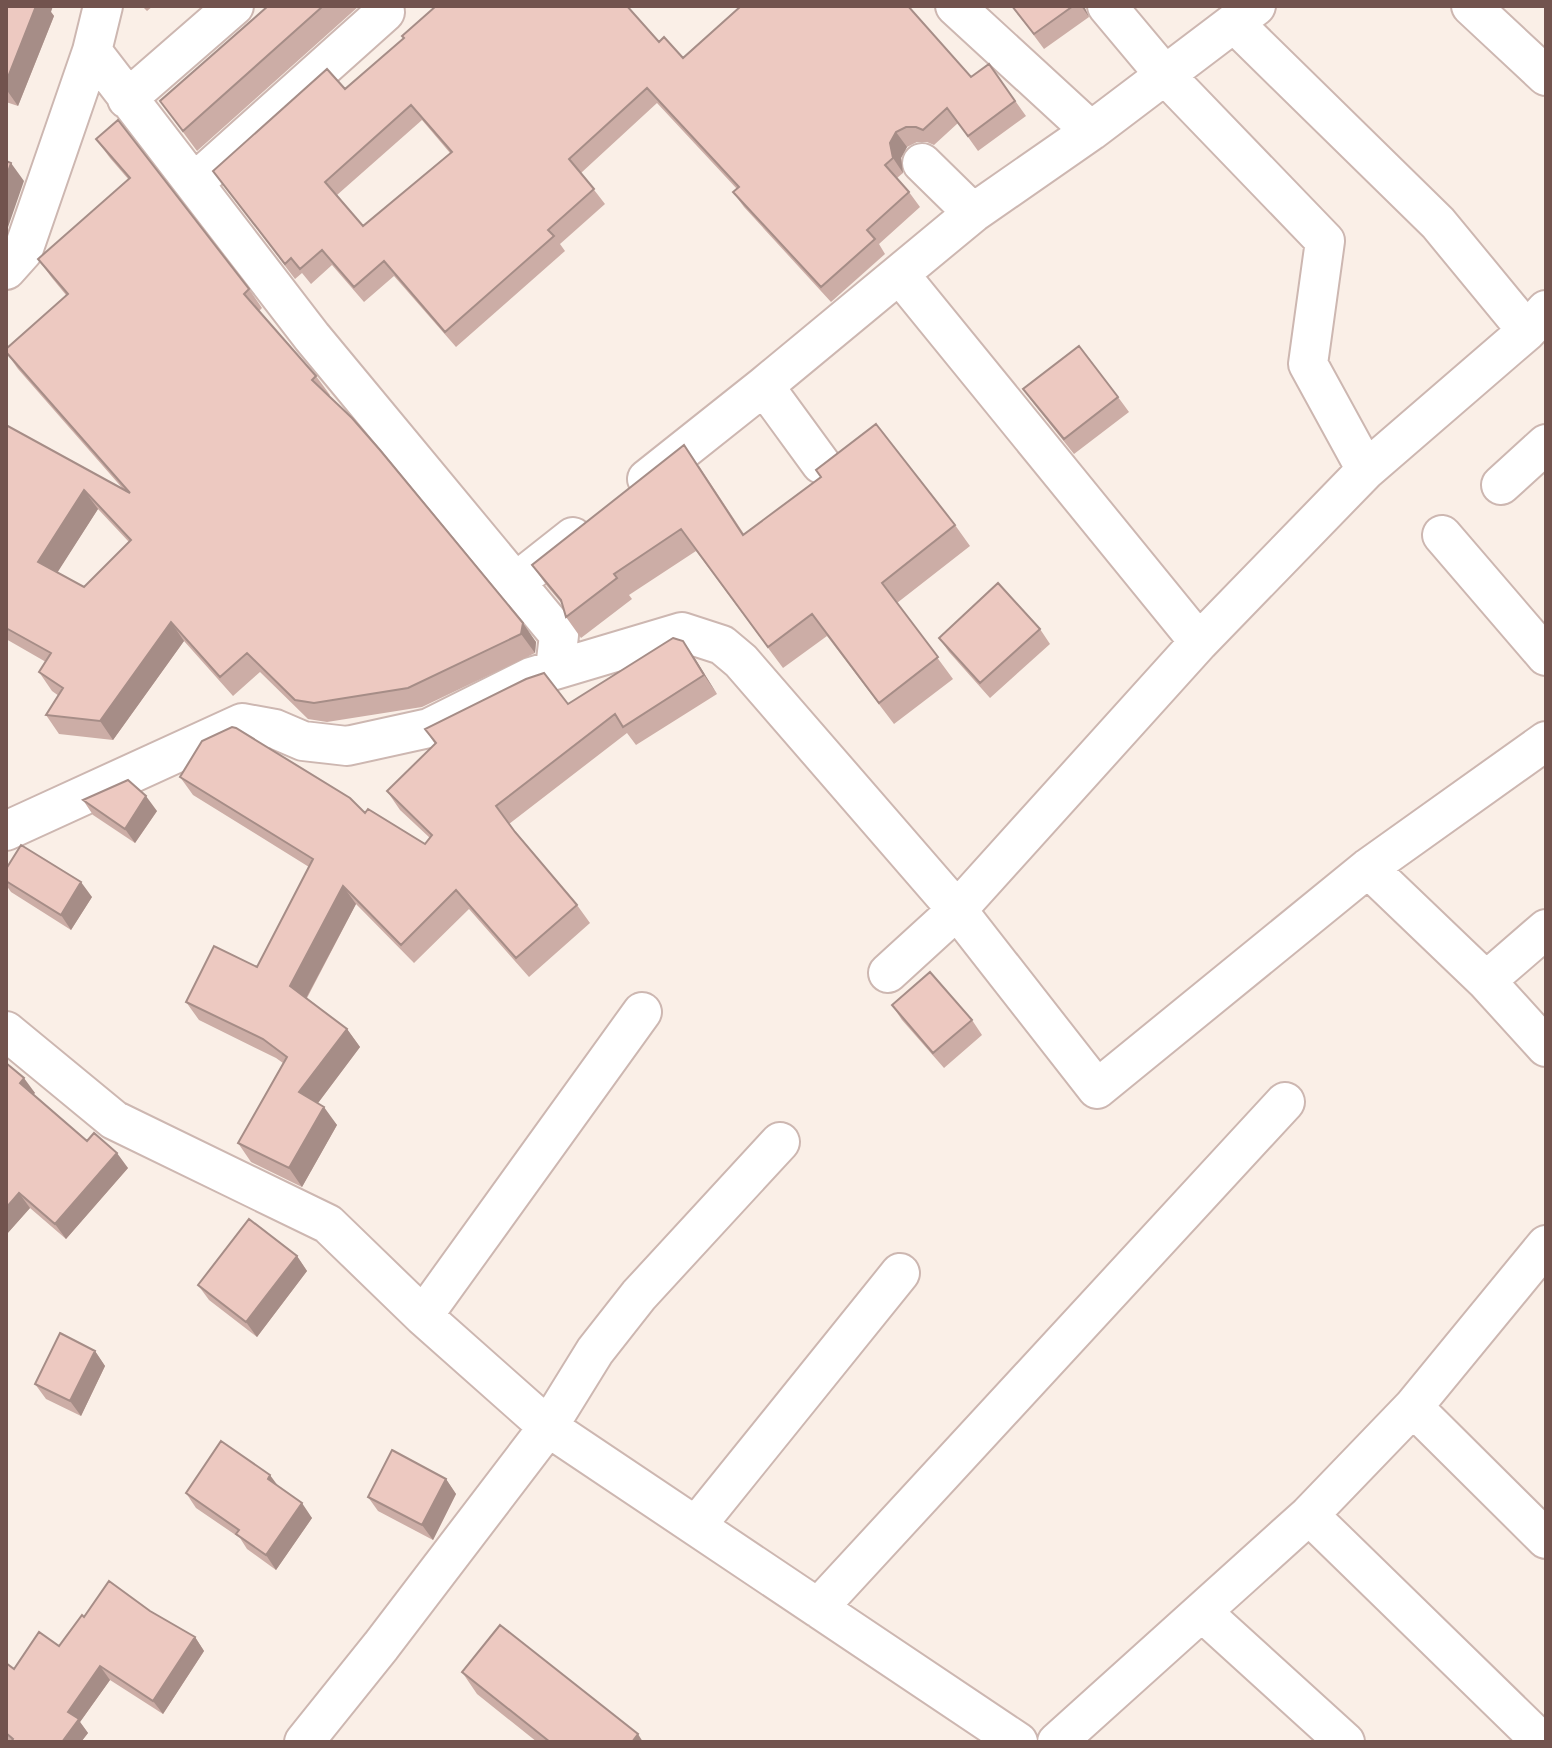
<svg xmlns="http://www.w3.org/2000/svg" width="1552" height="1748" font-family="Karla,sans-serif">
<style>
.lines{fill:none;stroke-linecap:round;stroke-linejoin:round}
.street-casing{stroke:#cdb7b1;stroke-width:42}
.street{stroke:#fff;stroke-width:38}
.wall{fill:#ccada6;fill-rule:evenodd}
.shaded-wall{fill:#a68d87}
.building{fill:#edc9c1;stroke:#a68d87;stroke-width:2;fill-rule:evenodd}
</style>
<rect width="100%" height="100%" fill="#faefe7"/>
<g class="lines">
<g class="street-casing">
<path id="street" d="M955 6 1091 131
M1107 6 1164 74 1325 241 1308 364 1366 470
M1471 6 1546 76
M1235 24 1438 223 1527 331
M92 51 312 337 559 635 555 669
M127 99 234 6
M922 163 973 213
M194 183 385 12
M6 270 23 251 92 51 103 6
M900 275 1199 642
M764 386 821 464
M647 479 764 386 973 213 1091 131 1256 6
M1501 485 1546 444
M1442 535 1546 656
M516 582 573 537
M6 831 242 723 275 729 303 741 347 746 429 728 531 677 682 632 722 645 741 661 957 910 1097 1089 1368 868 1546 741
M1368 868 1486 981 1546 1047
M888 973 957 910 1199 642 1366 470 1527 331 1546 310
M1486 981 1546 929
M6 1031 114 1120 328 1224 423 1316 548 1427 1018 1742
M423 1316 642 1012
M1413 1407 1546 1539
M1309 1515 1542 1742
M696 1526 900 1273
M818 1608 1285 1102
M1202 1612 1345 1742
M304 1742 381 1646 548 1427 595 1351 639 1295 780 1142
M1057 1742 1309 1515 1413 1407 1546 1245"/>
</g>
<use href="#street" class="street"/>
</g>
<path class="wall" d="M6 6 51 12 54 16 18 106 6 102Z
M142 6H153L147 11Z
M268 6H359L197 151 160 101Z
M1012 6H1084L1089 17 1044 49Z
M659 42 683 58 971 77 989 64 1026 116 978 151 958 123 934 145 927 142H917L907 147 901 158 903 173 897 178 909 192 920 207 879 244 885 254 831 302 744 207 733 192 737 189 657 103 581 173 605 204 560 244 565 251 456 347 394 276 364 302 332 265 311 284 302 273 295 279 213 171 345 89ZM422 120 450 153 363 226 337 195Z
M96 139 249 289 262 308 259 311 316 376 330 395 329 396 536 642 535 653 422 707 327 722 308 719 260 672 233 696 184 641 113 740 59 734 46 715 59 696 52 691 39 672 46 662 6 639V425L124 490 18 369 6 352 66 295 52 278 38 259 129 180 110 158ZM98 509 129 542 84 587 57 572Z
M1023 389 1118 397 1129 412 1074 454 1034 404Z
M699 466 744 534 955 525 970 546 897 603 953 679 894 724 827 636 783 668 696 551 629 595 632 599 581 638 566 617 563 605 547 586 532 565Z
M1040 629 1050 644 990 698 949 652 939 638Z
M683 641 717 694 636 745 627 733 509 824 577 905 590 923 529 977 469 909 414 963 356 904 307 998 347 1029 360 1047 318 1103 337 1125 302 1187 251 1162 238 1143 283 1063 276 1058 199 1020 186 1002 257 967 309 867 193 795 180 777 365 813 425 844 430 838 400 810 387 791 435 744 425 729 568 704Z
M83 800 157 811 135 843 93 815Z
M6 869 92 897 71 930 11 892 6 885Z
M892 1005 972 1020 982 1035 944 1068 902 1020Z
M6 1063 35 1093 33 1094 87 1141 128 1168 66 1239 30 1208 6 1235Z
M297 1256 307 1271 257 1337 209 1300 198 1285Z
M95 1351 105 1366 81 1416 46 1399 35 1384Z
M446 1479 456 1494 433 1540 378 1511 368 1497Z
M278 1487 312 1518 276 1570 247 1549 240 1538 196 1508 186 1493Z
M150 1611 195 1637 204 1651 163 1714 110 1680 80 1722 88 1733 81 1742H10L6 1739V1663L14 1669 59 1646 84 1617Z
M462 1672 643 1742H537L477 1694Z"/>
<path class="shaded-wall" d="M36 6H53L51 12 54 16 18 106 6 89V82Z
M1081 6H1084L1089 17Z
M896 132 907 147 901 158 903 173 893 158 890 143Z
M11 163 24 181 6 233V178Z
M84 490 98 509 52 581 38 562Z
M171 622 184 641 113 740 100 721Z
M523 623 536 642 535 653 521 634Z
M683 641 696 660 717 694 704 675Z
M146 796 157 811 135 843 125 829Z
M81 882 92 897 71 930 61 915Z
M343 886 356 904 303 1004 290 986Z
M347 1029 360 1047 312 1111 299 1092Z
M24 1078 35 1093 30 1098 20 1083Z
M324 1107 337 1125 302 1187 289 1168Z
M117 1153 128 1168 66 1239 55 1224Z
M19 1193 30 1208 6 1235V1208Z
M297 1256 307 1271 257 1337 246 1322Z
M95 1351 105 1366 81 1416 70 1401Z
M270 1475 281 1490 268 1479Z
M446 1479 456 1494 433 1540 422 1525Z
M302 1503 312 1518 276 1570 266 1555Z
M195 1637 204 1651 163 1714 153 1701Z
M100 1666 110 1680 80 1722 88 1733 81 1742H62L68 1712Z
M638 1734 643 1742H632Z"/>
<path class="building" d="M6 6H36L6 82Z
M268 6H323L183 131 160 101Z
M436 6H627L659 42 664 37 683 58 741 6H908L971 77 989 64 1015 101 968 136 947 108 923 130 916 127H906L896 132 890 143 893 158 885 165 909 192 867 230 875 239 821 287 733 192 739 187 647 88 569 159 594 189 548 230 554 236 445 332 384 261 354 287 322 250 300 269 291 258 285 264 213 171 327 69 345 89 404 38 402 36ZM411 105 452 152 363 226 325 182Z
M1012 6H1073L1034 34Z
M118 120 249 289 244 294 316 376 312 380 352 418 380 450 523 623 521 634 408 688 314 703 295 700 247 653 220 677 171 622 100 721 46 715 63 688 39 672 51 653 6 628V425L130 493 6 352V349L68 294 38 259 130 178 96 139ZM84 490 131 540 84 587 38 562Z
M6 161 11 163 6 178Z
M1079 346 1118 397 1064 439 1023 389Z
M876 424 955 525 882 583 938 657 879 703 812 614 768 647 681 529 614 574 617 578 566 617 561 600 532 565 684 445 743 535 821 477 816 470Z
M998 583 1040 629 980 683 939 638Z
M673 638 683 641 704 675 623 727 615 714 496 806 515 832 577 905 516 958 456 890 401 945 343 886 290 986 347 1029 299 1092 324 1107 289 1168 238 1143 287 1057 263 1039 186 1002 214 946 257 967 313 859 180 777 202 741 232 727 236 728 350 798 365 813 368 809 425 844 432 835 387 791 436 743 425 729 526 679 544 673 568 704Z
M128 780 146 796 125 829 83 800Z
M21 845 81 882 61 915 6 881V869Z
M930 972 972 1020 933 1053 892 1005Z
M6 1063 24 1078 20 1083 87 1141 94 1133 117 1153 55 1224 19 1193 6 1208Z
M249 1219 297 1256 246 1322 198 1285Z
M60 1333 95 1351 70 1401 35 1384Z
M221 1441 270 1475 268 1479 302 1503 266 1555 236 1534 239 1530 186 1493Z
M392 1450 446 1479 422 1525 368 1497Z
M109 1581 150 1611 195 1637 153 1701 100 1666 68 1712 79 1719 62 1742H11L13 1739 6 1733V1663L14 1669 39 1632 59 1646 82 1615 84 1617Z
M500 1625 638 1734 632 1742H550L462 1672Z"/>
<rect width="1552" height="1748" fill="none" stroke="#72534e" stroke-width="16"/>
</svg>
